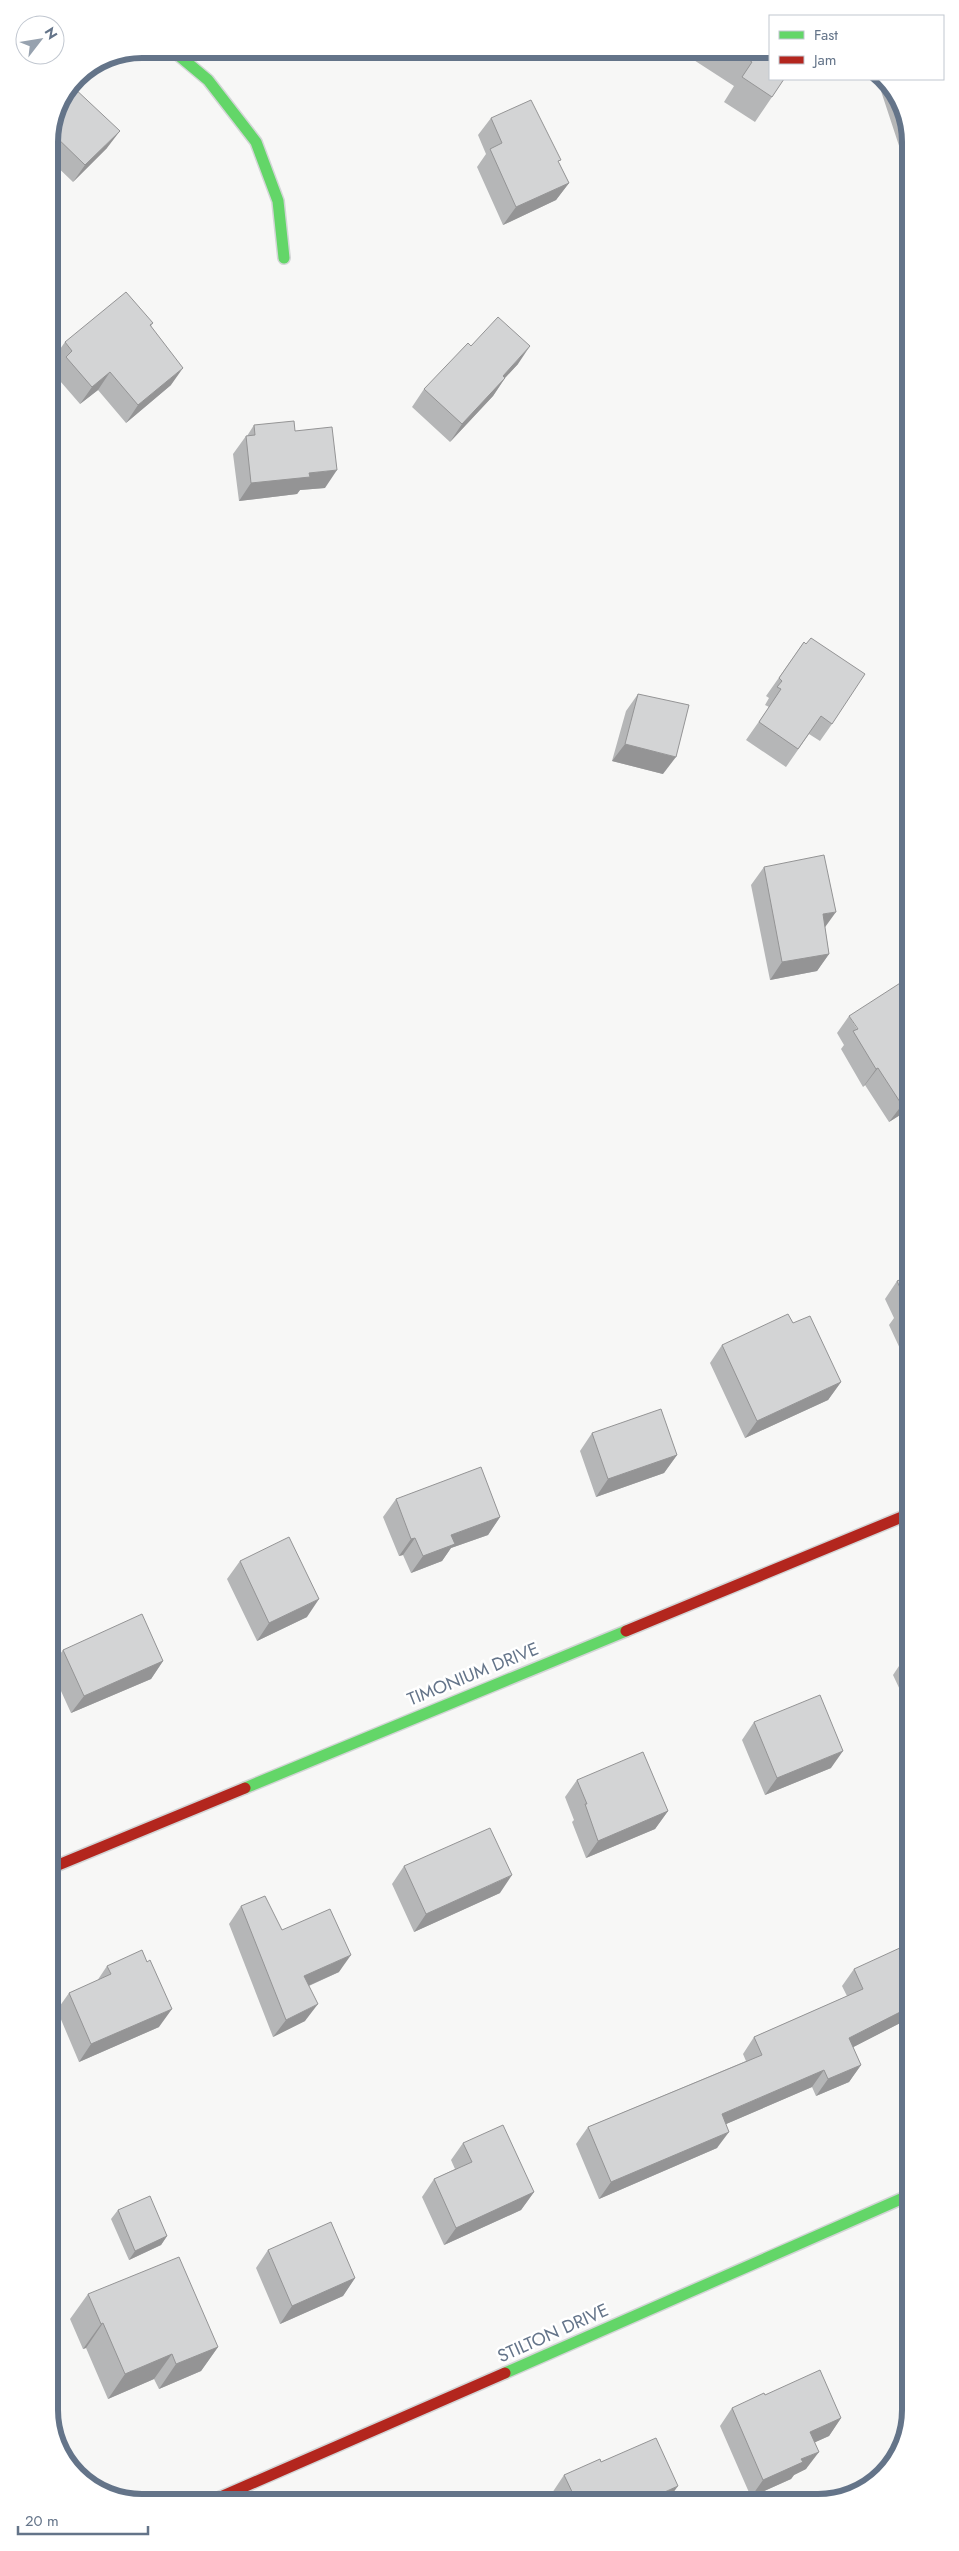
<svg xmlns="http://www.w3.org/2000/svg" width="959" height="2551" font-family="Jost,sans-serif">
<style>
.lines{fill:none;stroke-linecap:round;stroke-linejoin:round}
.fast-casing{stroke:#d3d5d6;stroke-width:14}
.jam-casing{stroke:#d3d5d6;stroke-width:14}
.fast{stroke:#63d668;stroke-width:11}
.jam{stroke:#b3261e;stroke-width:11}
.wall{fill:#b5b6b7}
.shaded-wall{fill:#949495}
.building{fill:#d3d4d5;stroke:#949495}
.labels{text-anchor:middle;stroke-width:5;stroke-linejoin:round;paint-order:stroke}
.street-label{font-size:18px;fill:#647489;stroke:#fff}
.rim{fill:none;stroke:#647489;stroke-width:6}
</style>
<rect width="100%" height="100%" fill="#f7f7f6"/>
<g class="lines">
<g class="fast-casing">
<path id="fast" d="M171 49 208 80 256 142 278 201 284 258
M245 1788 626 1631
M505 2373 910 2195"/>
</g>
<g class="jam-casing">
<path id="jam" d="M626 1631 909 1514
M51 1868 245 1788
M209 2502 505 2373"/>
</g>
<use href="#fast" class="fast"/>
<use href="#jam" class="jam"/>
</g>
<path class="wall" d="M386 49H398L393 55Z
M684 49H770L772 97 755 122 724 102 734 86 683 53 685 50Z
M885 85 907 118V166L906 167 881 91Z
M72 86 107 148 73 182 49 159V136Z
M491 118 559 163 569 183 556 200 503 225 477 167 486 154 478 135Z
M153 323 151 326 171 385 126 423 98 390 80 404 54 374 59 367 53 359 65 342Z
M471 346 518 364 505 378 493 396 450 442 412 407 424 389Z
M254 425 295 431 325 488 300 490 297 494 239 501 233 454 246 436H247Z
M804 642 832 724 820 741 809 734 786 767 746 740 769 707 765 705 769 698 766 696Z
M638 694 663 774 612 761 626 711Z
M764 867 825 927 829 954 817 971 770 980 751 885Z
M849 1016 908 1110 889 1122 865 1085 863 1087 841 1049 844 1045 837 1033Z
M909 1276V1368L889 1325 894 1318 885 1299 897 1281Z
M793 1323 841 1382 828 1400 745 1438 710 1363 722 1345Z
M592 1433 677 1455 664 1473 596 1497 580 1451Z
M396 1499 500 1517 488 1535 451 1548 442 1561 411 1573 403 1555 399 1556 383 1517Z
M240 1561 307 1617 257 1641 227 1579Z
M63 1650 163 1661 151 1679 71 1713 51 1669V1667Z
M909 1655V1709L893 1675 905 1657Z
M754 1722 831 1768 765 1795 742 1740Z
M577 1780 668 1811 655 1829 586 1858 572 1822 574 1820 565 1797Z
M404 1866 500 1893 414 1932 392 1884Z
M241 1906 282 1930 339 1972 309 1986 305 2021 273 2037 229 1924Z
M910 1964V2018L853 2047 861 2065 849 2082 816 2096 812 2087 726 2124 717 2148 599 2199 576 2144 588 2127 746 2061 743 2054 754 2037 847 1996 842 1986 854 1969Z
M107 1966 159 2027 79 2062 57 2010 69 1993 97 1981Z
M463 2143 534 2192 521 2210 444 2245 422 2197 434 2179 455 2169 451 2160Z
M118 2210 167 2236 161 2245 129 2260 111 2219Z
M268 2250 355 2278 343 2296 280 2324 256 2268Z
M88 2294 218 2347 201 2371 159 2389 154 2379 108 2399 86 2348 83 2349 70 2319Z
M910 2353V2372L905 2360Z
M765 2395 841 2418 829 2436 815 2442 806 2469 794 2475 791 2479 751 2497 720 2426 732 2408Z
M601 2462 668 2500H556L552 2493 564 2475Z"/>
<path class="shaded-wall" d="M120 131 107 148 73 182 85 165Z
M569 183 556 200 503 225 516 207Z
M530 346 518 364 491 393 503 376Z
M183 368 171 385 126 423 138 405Z
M110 372 98 390 80 404 92 387Z
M505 378 493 396 450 442 462 424Z
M337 470 325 488 300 490 297 494 239 501 251 483 309 473Z
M625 744 676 757 663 774 612 761Z
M836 912 823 930V914Z
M829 954 817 971 770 980 782 962Z
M878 1068 865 1085 863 1087 876 1069Z
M908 1100V1110L889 1122 902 1105Z
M841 1382 828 1400 745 1438 757 1421Z
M677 1455 664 1473 596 1497 608 1479Z
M500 1517 488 1535 451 1548 442 1561 411 1573 423 1556 451 1535Z
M415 1538 403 1555 399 1556 411 1539Z
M319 1599 307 1617 257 1641 269 1623Z
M163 1661 151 1679 71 1713 84 1696Z
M843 1751 831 1768 765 1795 777 1778Z
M668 1811 655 1829 586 1858 598 1841Z
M512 1875 500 1893 414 1932 426 1914Z
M351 1955 339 1972 292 1993 304 1976Z
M318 2004 305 2021 273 2037 286 2020Z
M910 2007V2018L838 2055 849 2038Z
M172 2009 159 2027 79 2062 91 2044Z
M861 2065 849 2082 816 2096 828 2079Z
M824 2070 812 2087 710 2131 722 2114Z
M729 2132 717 2148 599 2199 611 2182Z
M534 2192 521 2210 444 2245 456 2228Z
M167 2236 161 2245 129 2260 135 2251Z
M355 2278 343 2296 280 2324 292 2306Z
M103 2323 86 2348 83 2349 101 2324Z
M218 2347 201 2371 159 2389 176 2364Z
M172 2354 154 2379 108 2399 125 2374Z
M841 2418 829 2436 798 2450 810 2432Z
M819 2452 806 2469 794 2475 791 2479 751 2497 763 2480 801 2459Z
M678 2486 668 2500H647Z"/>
<path class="building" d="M732 49H770V79H784L772 97 742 77 752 62Z
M72 86 120 131 85 165 51 132Z
M531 100 561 160 558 161 569 183 516 207 490 149 502 143 491 118Z
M126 292 153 323 150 325 183 368 138 405 110 372 92 387 66 357 72 351 65 342Z
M498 317 530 346 503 376 505 378 462 424 424 389 468 343 471 346Z
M294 421 295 431 332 427 337 470 309 473 310 477 251 483 246 436 255 435 254 425Z
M811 638 865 674 832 724 821 716 798 749 759 722 781 689 777 687 782 681 779 678 804 642 806 644Z
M638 694 689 705 676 757 625 744Z
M824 855 836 912 823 914 829 954 782 962 764 867Z
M908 978V1100L902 1105 878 1068 876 1069 853 1031 858 1029 849 1016Z
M909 1276V1324L901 1308 908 1305 897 1281Z
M788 1314 793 1323 810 1316 841 1382 757 1421 722 1345Z
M661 1409 677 1455 608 1479 592 1433Z
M481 1467 500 1517 451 1535 455 1544 423 1556 415 1538 411 1539 396 1499Z
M289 1537 319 1599 269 1623 240 1561Z
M142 1614 163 1661 84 1696 63 1650Z
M909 1655V1666L905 1657Z
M820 1695 843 1751 777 1778 754 1722Z
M643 1752 668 1811 598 1841 585 1804H587L577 1780Z
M490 1828 512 1875 426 1914 404 1866Z
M265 1896 282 1930 330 1909 351 1955 304 1976 318 2004 286 2020 241 1906Z
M902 1947 910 1964V2007L849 2038 861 2065 828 2079 824 2070 722 2114 729 2132 611 2182 588 2127 762 2055 754 2037 863 1989 854 1969Z
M142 1950 147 1962 150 1960 172 2009 91 2044 69 1993 111 1974 107 1966Z
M503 2125 534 2192 456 2228 434 2179 472 2162 463 2143Z
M150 2196 167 2236 135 2251 118 2210Z
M331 2222 355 2278 292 2306 268 2250Z
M179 2257 218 2347 176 2364 172 2354 125 2374 103 2323 101 2324 88 2294Z
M820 2370 841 2418 810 2432 819 2452 801 2459 803 2462 763 2480 732 2408 764 2393 765 2395Z
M656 2438 678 2486 647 2500H576L564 2475 600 2459 601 2462Z
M794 2493 796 2499H778Z"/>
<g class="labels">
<g class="street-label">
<text transform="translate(473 1674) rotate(-22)" y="6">TIMONIUM DRIVE</text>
<text transform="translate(553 2333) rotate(-24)" y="6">STILTON DRIVE</text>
</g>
</g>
<path d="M0 0H959V2551H0ZM142 58H818A84 84 0 0 1 902 142V2410A84 84 0 0 1 818 2494H142A84 84 0 0 1 58 2410V142A84 84 0 0 1 142 58Z" fill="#fff" fill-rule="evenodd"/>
<path class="rim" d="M142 58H818A84 84 0 0 1 902 142V2410A84 84 0 0 1 818 2494H142A84 84 0 0 1 58 2410V142A84 84 0 0 1 142 58Z"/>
<rect x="769" y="15" width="175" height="65" fill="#ffffff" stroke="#c1c7d0"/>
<rect x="779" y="31" width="25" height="8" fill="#63d668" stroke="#c1c7d0"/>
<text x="814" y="40" font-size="15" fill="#647489">Fast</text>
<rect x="779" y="56" width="25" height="8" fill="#b3261e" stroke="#c1c7d0"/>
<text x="814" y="65" font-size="15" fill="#647489">Jam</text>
<g transform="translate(40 40) rotate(59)"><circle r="24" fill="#ffffff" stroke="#c1c7d0"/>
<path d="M0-4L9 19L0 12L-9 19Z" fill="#97a2af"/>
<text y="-8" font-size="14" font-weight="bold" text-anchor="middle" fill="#647489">N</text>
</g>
<path d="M18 2526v8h130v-8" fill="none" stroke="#647489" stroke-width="2.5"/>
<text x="25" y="2526" font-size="15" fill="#647489" stroke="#ffffff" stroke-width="4" paint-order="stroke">20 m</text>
</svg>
